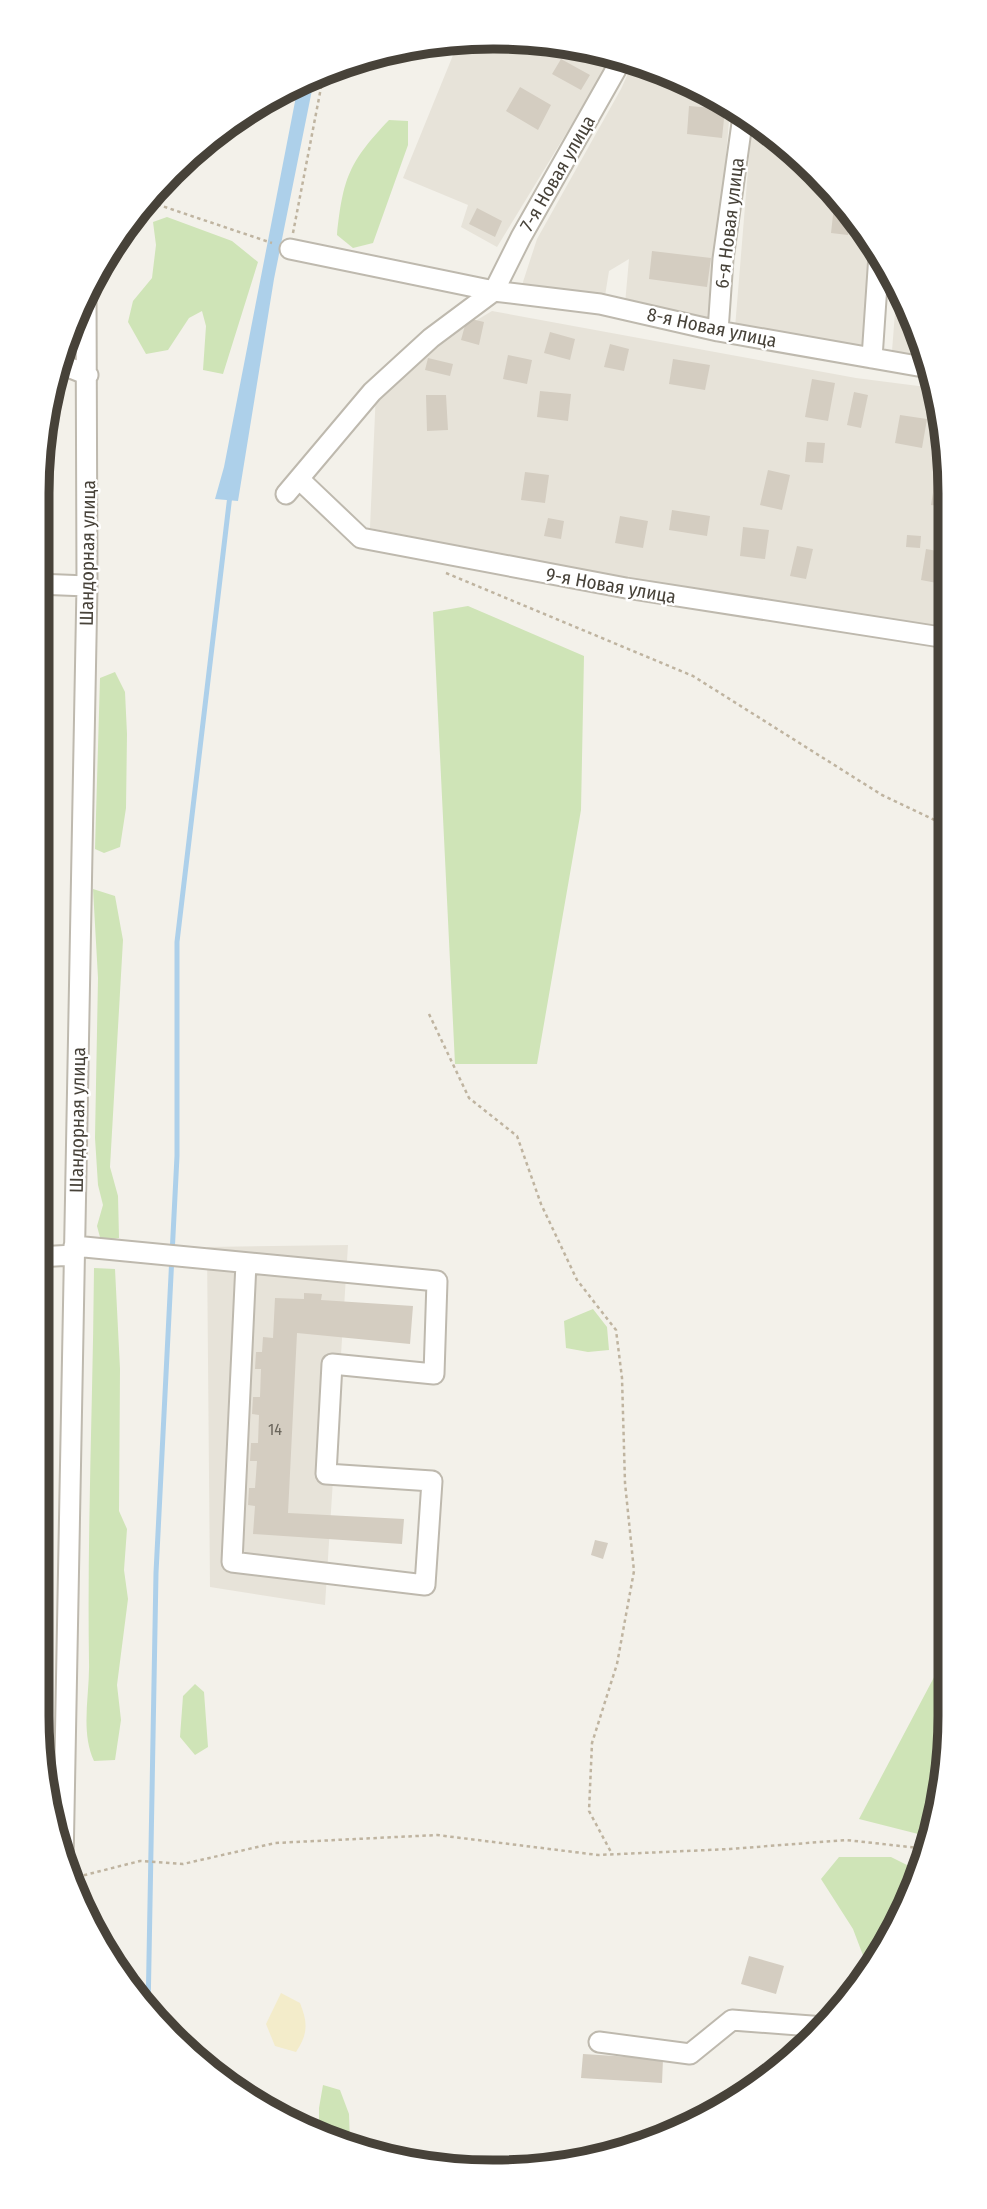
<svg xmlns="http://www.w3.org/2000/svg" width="987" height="2209" font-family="'Fira Sans Condensed',sans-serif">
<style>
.residential{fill:#e7e3d9}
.green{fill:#cfe4b7}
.sand{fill:#f3ecca}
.water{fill:#add0ea}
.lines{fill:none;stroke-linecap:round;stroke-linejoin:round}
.stream{stroke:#add0ea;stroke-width:5}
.building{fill:#d4cdc1}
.minor-casing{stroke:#beb9ae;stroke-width:23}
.path{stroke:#bfb4a0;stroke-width:2.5;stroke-dasharray:3.5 3.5;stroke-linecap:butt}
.minor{stroke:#fff;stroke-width:19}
.labels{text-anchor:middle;stroke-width:5;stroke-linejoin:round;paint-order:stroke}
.number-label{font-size:16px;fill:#6a655b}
.street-label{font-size:19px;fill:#474239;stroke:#fff}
.rim{fill:none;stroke:#474239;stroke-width:9}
</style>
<rect width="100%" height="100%" fill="#f3f1ea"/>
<path class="residential" d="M460 38 554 41 614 55 497 247 461 227 468 205 403 178Z
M634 60 730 109 712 321 625 304 629 259 609 271 604 302 522 285 537 239 621 89Z
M752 121 771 131 856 215 874 247 865 352 735 328Z
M897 287 915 318 925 355 892 351Z
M492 311 856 378 934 388 946 433 947 627 666 587 370 528 376 391 430 348Z
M348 1245 325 1605 210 1587 207 1247Z"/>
<path class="green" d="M389 120 408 121V145L373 243 353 248 337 235C343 178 349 162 389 120Z
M167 217 232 241 258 262 223 374 203 370 206 326 202 311 189 318 168 350 146 354 128 322 133 301 152 278 156 245 153 222Z
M468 606 584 656 581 810 537 1064H455L433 612Z
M115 672 125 692 127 734 126 808 120 847 104 853 95 849 100 678Z
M93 889 115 896 123 940 110 1167 118 1196 119 1238 101 1241 97 1226 103 1205 98 1185 95 1138 98 978Z
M949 1239V1340H947L940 1287Z
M94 1268 115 1269 120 1369 119 1511 127 1529 124 1570 128 1599 117 1685 121 1720 115 1760 94 1761C80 1731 90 1694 89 1662 87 1530 93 1399 94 1268Z
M593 1309 607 1327 609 1350 588 1352 566 1348 564 1321Z
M950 1647V1715L930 1837 859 1819Z
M195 1684 204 1692 208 1747 195 1755 180 1737 183 1696Z
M839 1857H891L913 1868C904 1891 887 1949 864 1958L853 1929 821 1879Z
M323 2085 340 2090 349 2114 350 2143 319 2131V2108Z"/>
<path class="sand" d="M281 1993 300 2003C308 2023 308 2034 296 2052L275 2046 266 2024Z"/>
<path class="water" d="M315 75 274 279 238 501 215 499 224 467 299 81Z"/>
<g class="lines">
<path class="stream" d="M148 2014 156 1573 177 1156V942L230 495"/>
</g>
<path class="building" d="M561 59 590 75 581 90 552 74Z
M520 87 551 105 538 130 506 111Z
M689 106 725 109 722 138 687 134Z
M834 206 850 210 848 235 831 233Z
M477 208 502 221 495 237 469 224Z
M652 251 711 258 707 287 649 279Z
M908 310 915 318 920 336 906 335Z
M467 318 484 322 479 345 461 340Z
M550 332 575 339 570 360 544 353Z
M610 344 629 349 624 371 604 367Z
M508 355 532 360 527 384 503 379Z
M428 358 453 364 450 376 425 370Z
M673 359 710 365 705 390 669 384Z
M812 379 835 383 828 421 805 417Z
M540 391 571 394 568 421 537 417Z
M854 392 868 395 861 428 847 425Z
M426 395H446L448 430 427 431Z
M900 415 927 419 922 448 895 443Z
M807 442 825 443 823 463 805 462Z
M768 470 790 475 782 510 760 505Z
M525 472 549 475 545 503 521 500Z
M935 480 946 482 947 507 931 505Z
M672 510 710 516 707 536 669 530Z
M620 516 648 521 643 548 615 543Z
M548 518 564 521 561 539 544 536Z
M743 527 769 530 765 559 740 556Z
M907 535 921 536 920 548 906 547Z
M797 546 813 549 806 579 790 576Z
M926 549 943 552 937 583 921 580Z
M945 696H947V780L935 779Z
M304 1293 322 1294 321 1300 413 1306 410 1344 297 1333 288 1513 404 1519 402 1544 253 1534 255 1506 248 1505 249 1488H255L257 1461H250L251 1443H258L259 1415 252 1414 253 1397H260L261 1369H255L256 1352H262L263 1337 273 1338 275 1298 304 1299Z
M595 1540 608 1543 603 1559 591 1555Z
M749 1956 784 1966 776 1994 741 1984Z
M583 2054 663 2059 662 2083 581 2078Z"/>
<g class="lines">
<g class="minor-casing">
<path id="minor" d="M290 249 494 291 600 304 718 331 929 368
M718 331 723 259 743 116
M872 358 879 255
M58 363 88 375
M299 479 361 538 626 588 947 638
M286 494 372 392 431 338 494 291 521 237 623 57
M37 584 87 586
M74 1246 437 1281 434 1374 332 1364 326 1474 432 1481 425 1585 232 1562 246 1263
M37 1257 74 1255
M63 1865 87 586 86 292
M599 2042 690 2054 732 2020 825 2027"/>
</g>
<path class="path" d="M144 200 272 243
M293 233 324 72
M446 573 693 676 882 795 947 826
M429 1014 469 1098 517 1136 541 1204 577 1280 616 1330 622 1378 625 1483 634 1571 617 1664 592 1743 589 1811 612 1854
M950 1526V1532
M77 1877 140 1861 183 1864 275 1843 437 1835 598 1855 730 1849 846 1840 928 1849"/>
<use href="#minor" class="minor"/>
</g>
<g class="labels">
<g class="number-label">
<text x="275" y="1435">14</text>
</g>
<g class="street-label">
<text transform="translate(557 173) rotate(-60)" y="7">7-я Новая улица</text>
<text transform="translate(729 223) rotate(-83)" y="7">6-я Новая улица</text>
<text transform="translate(712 327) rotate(12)" y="7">8-я Новая улица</text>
<text transform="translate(87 553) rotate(-89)" y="7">Шандорная улица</text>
<text transform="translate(611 585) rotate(10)" y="7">9-я Новая улица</text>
<text transform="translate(77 1120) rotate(-89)" y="7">Шандорная улица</text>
</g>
</g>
<path d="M0 0H987V2209H0ZM493 49H494A444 444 0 0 1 938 493V1716A444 444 0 0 1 494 2160H493A444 444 0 0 1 49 1716V493A444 444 0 0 1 493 49Z" fill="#fff" fill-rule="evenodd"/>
<path class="rim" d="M493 49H494A444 444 0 0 1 938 493V1716A444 444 0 0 1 494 2160H493A444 444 0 0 1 49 1716V493A444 444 0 0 1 493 49Z"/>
</svg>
